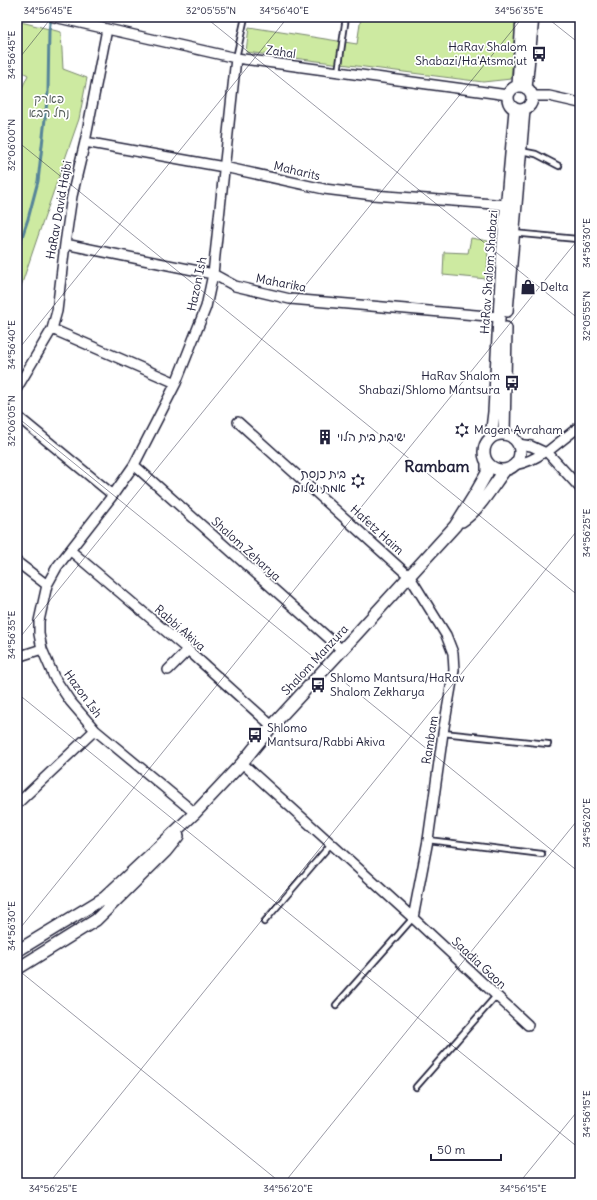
<svg xmlns="http://www.w3.org/2000/svg" width="597" height="1200" font-family="Delius,'Playpen Sans Hebrew',sans-serif">
<style>
.green{fill:#cdeaa1;stroke:#78866e}
.lines{fill:none;stroke-linecap:round;stroke-linejoin:round}
.stream{stroke:#568599;stroke-width:3}
.service-casing{stroke:#22223b;stroke-width:8}
.minor-casing{stroke:#22223b;stroke-width:12}
.tertiary-casing{stroke:#22223b;stroke-width:14}
.service{stroke:#fff;stroke-width:4.5}
.minor{stroke:#fff;stroke-width:9}
.tertiary{stroke:#fff;stroke-width:11}
.ticks{fill:none;stroke:#22223b;stroke-width:1;stroke-opacity:0.45}
.labels{text-anchor:middle;stroke-width:3.5;stroke-linejoin:round;paint-order:stroke}
.poi-label{font-size:12px;fill:#22223b;stroke:#fff;text-anchor:start}
.street-label{font-size:12px;fill:#22223b;stroke:#fff}
.park-label{font-size:12px;fill:#555e5a;stroke:#fff}
.district-label{font-size:16px;font-weight:bold;fill:#22223b;stroke:#fff}
.neatline{fill:none;stroke:#22223b;stroke-width:1.5}
.ticks-label{font-size:10px;text-anchor:middle;fill:#22223b}
</style>
<rect width="100%" height="100%" fill="#fff"/>
<filter id="ink" filterUnits="userSpaceOnUse"><feTurbulence type="fractalNoise" baseFrequency=".025" numOctaves="2"/><feDisplacementMap in="SourceGraphic" scale="8" xChannelSelector="R" yChannelSelector="G"/><feConvolveMatrix kernelMatrix="1 2 1 2 8 2 1 2 1" color-interpolation-filters="sRGB"/></filter>
<g filter="url(#ink)">
<path class="green" d="M361 17H516L511 79 483 82 246 52 249 27 357 44Z
M17 21 61 32 63 69 87 78 79 119 39 233 17 298V99L28 75 17 69Z
M471 238 488 241 487 279 443 275 444 252 468 253Z"/>
<g class="lines">
<path class="stream" d="M17 252 28 219 38 181 48 92 49 31 51 17"/>
<g class="service-casing">
<path id="service" d="M236 58 245 17
M338 72 346 17
M521 151 536 154 559 166
M513 233 577 239
M443 733 548 744
M428 840 542 854
M264 922 331 844
M336 1005 413 918
M416 1087 496 996"/>
</g>
<g class="minor-casing">
<path id="minor" d="M54 17 236 58 508 95
M532 96H549L580 103
M85 142 224 167 324 189 373 195 507 205
M65 244 213 274 235 286 290 299 499 317
M52 329 176 383
M17 388 52 329 57 311 65 244 72 196 85 142 107 29
M17 416 113 495
M238 422 410 577 446 635 453 653 454 670 443 733 428 840 413 918
M518 444 531 446 544 452
M547 452 580 488
M134 465 342 650
M514 465C526 463 535 459 544 452H547L580 426
M71 551 188 650 272 726
M17 562 47 585
M17 657 42 649
M168 670 188 650
M242 763 413 918 528 1025
M17 804 95 730
M195 813 95 730 70 701 54 677 42 649 39 634V621L47 585 57 567 113 495 134 465 176 383 206 307 213 274 236 58"/>
</g>
<g class="tertiary-casing">
<path id="tertiary" d="M508 98a12 12 0 1 1 24 0a12 12 0 1 1-24 0Z
M518 86 522 17
M526 88 533 17
M507 311 524 110
M484 452a18 18 0 1 1 36 0a18 18 0 1 1-36 0Z
M504 434 506 328
M491 437 494 412 503 243 515 110
M462 521C480 509 492 487 505 470
M17 951 104 898 195 813 242 763 272 726 342 650 455 526 475 494 487 473V462
M17 969 96 920 166 851 178 836"/>
</g>
<use href="#service" class="service"/>
<use href="#minor" class="minor"/>
<use href="#tertiary" class="tertiary"/>
</g>
</g>
<path class="ticks" d="M205 17 580 320M546 17 580 44M17 61 52 17M17 141 580 597M17 351 288 17M17 417 580 873M17 641 523 17M17 693 580 1149M17 932 580 237M17 969 281 1183M49 1183 580 527M284 1183 580 817M519 1183 580 1108"/>
<defs>
<g id="bus-bare" transform="scale(1.2)"><path d="M-5-6H5V4H4V6H2V4H-2V6H-4V4H-5ZM-3.5-4V0h7V-4ZM-3.5 1.2v1.5H-2V1.2ZM2 1.2v1.5H3.5V1.2Z" fill="#22223b" stroke="#fff" stroke-width="2.5" paint-order="stroke"/></g>
<g id="shop-bare" transform="scale(1.2)"><path d="M-5-2.5h2.3a2.7 3.5 0 0 1 5.4 0H5L5.5 6h-11ZM-1.5-2.5h3a1.5 2.3 0 0 0-3 0Z" fill="#22223b" stroke="#fff" stroke-width="2.5" paint-order="stroke"/></g>
<g id="synagogue-bare" transform="scale(1.2)"><path d="M0-6.5L5.6 3.2H-5.6ZM0 6.5L5.6-3.2H-5.6Z" fill="#22223b" stroke="#fff" stroke-width="2.5" paint-order="stroke"/></g>
<g id="building-bare" transform="scale(1.2)"><path d="M-4-6H4V6H1V3H-1V6H-4ZM-2.5-4.3h1.7v1.8h-1.7ZM.8-4.3h1.7v1.8H.8ZM-2.5-1h1.7V.8h-1.7ZM.8-1h1.7V.8H.8Z" fill="#22223b" stroke="#fff" stroke-width="2.5" paint-order="stroke"/></g>
</defs>
<g fill-rule="evenodd">
<use href="#bus-bare" x="539" y="54"/>
<use href="#shop-bare" x="528" y="287"/>
<use href="#bus-bare" x="512" y="383"/>
<use href="#synagogue-bare" x="462" y="430"/>
<use href="#building-bare" x="325" y="437"/>
<use href="#synagogue-bare" x="358" y="481"/>
<use href="#bus-bare" x="318" y="685"/>
<use href="#bus-bare" x="255" y="735"/>
</g>
<g class="labels">
<g class="poi-label">
<text x="527" y="51" text-anchor="end">HaRav Shalom<tspan x="527" dy="14">Shabazi/Ha'Atsma'ut</tspan></text>
<text x="540" y="291">Delta</text>
<text x="500" y="380" text-anchor="end">HaRav Shalom<tspan x="500" dy="14">Shabazi/Shlomo Mantsura</tspan></text>
<text x="474" y="434">Magen Avraham</text>
<text x="337" y="441">ישיבת בית הלוי</text>
<text x="346" y="478" text-anchor="end">בית כנסת<tspan x="346" dy="14">אמת ושלום</tspan></text>
<text x="330" y="682">Shlomo Mantsura/HaRav<tspan x="330" dy="14">Shalom Zekharya</tspan></text>
<text x="267" y="732">Shlomo<tspan x="267" dy="14">Mantsura/Rabbi Akiva</tspan></text>
</g>
<g class="street-label">
<text transform="translate(281 52) rotate(8)" y="4">Zahal</text>
<text transform="translate(297 171) rotate(13)" y="4">Maharits</text>
<text transform="translate(59 210) rotate(-80)" y="4">HaRav David Hajbi</text>
<text transform="translate(489 272) rotate(-86)" y="4">HaRav Shalom Shabazi</text>
<text transform="translate(281 283) rotate(11)" y="4">Maharika</text>
<text transform="translate(197 284) rotate(-78)" y="4">Hazon Ish</text>
<text transform="translate(377 530) rotate(42)" y="4">Hafetz Haim</text>
<text transform="translate(246 549) rotate(42)" y="4">Shalom Zeharya</text>
<text transform="translate(180 628) rotate(41)" y="4">Rabbi Akiva</text>
<text transform="translate(315 660) rotate(-47)" y="4">Shalom Manzura</text>
<text transform="translate(83 694) rotate(54)" y="4">Hazon Ish</text>
<text transform="translate(430 740) rotate(-81)" y="4">Rambam</text>
<text transform="translate(479 963) rotate(43)" y="4">Saadia Gaon</text>
</g>
<g class="park-label">
<text x="49" y="103">פארק<tspan x="49" dy="14">נחל רבא</tspan></text>
</g>
<g class="district-label">
<text x="437" y="472">Rambam</text>
</g>
</g>
<rect width="597" height="1200" fill="none" stroke="#fff" stroke-width="44"/>
<path d="M431 1154v6h70v-6" fill="none" stroke="#22223b" stroke-width="2"/>
<text x="437" y="1154" font-size="12" fill="#22223b" stroke="#ffffff" stroke-width="3" paint-order="stroke">50 m</text>
<rect x="22" y="22" width="553" height="1156" class="neatline"/>
<g class="ticks-label">
<text x="48" y="14">34°56'45"E</text>
<text x="211" y="14">32°05'55"N</text>
<text x="284" y="14">34°56'40"E</text>
<text x="519" y="14">34°56'35"E</text>
<text transform="translate(11 55) rotate(-90)" y="4">34°56'45"E</text>
<text transform="translate(11 145) rotate(-90)" y="4">32°06'00"N</text>
<text transform="translate(586 243) rotate(-90)" y="4">34°56'30"E</text>
<text transform="translate(586 316) rotate(-90)" y="4">32°05'55"N</text>
<text transform="translate(11 345) rotate(-90)" y="4">34°56'40"E</text>
<text transform="translate(11 421) rotate(-90)" y="4">32°06'05"N</text>
<text transform="translate(586 533) rotate(-90)" y="4">34°56'25"E</text>
<text transform="translate(11 635) rotate(-90)" y="4">34°56'35"E</text>
<text transform="translate(586 823) rotate(-90)" y="4">34°56'20"E</text>
<text transform="translate(11 926) rotate(-90)" y="4">34°56'30"E</text>
<text transform="translate(586 1114) rotate(-90)" y="4">34°56'15"E</text>
<text x="53" y="1192">34°56'25"E</text>
<text x="288" y="1192">34°56'20"E</text>
<text x="523" y="1192">34°56'15"E</text>
</g>
</svg>
